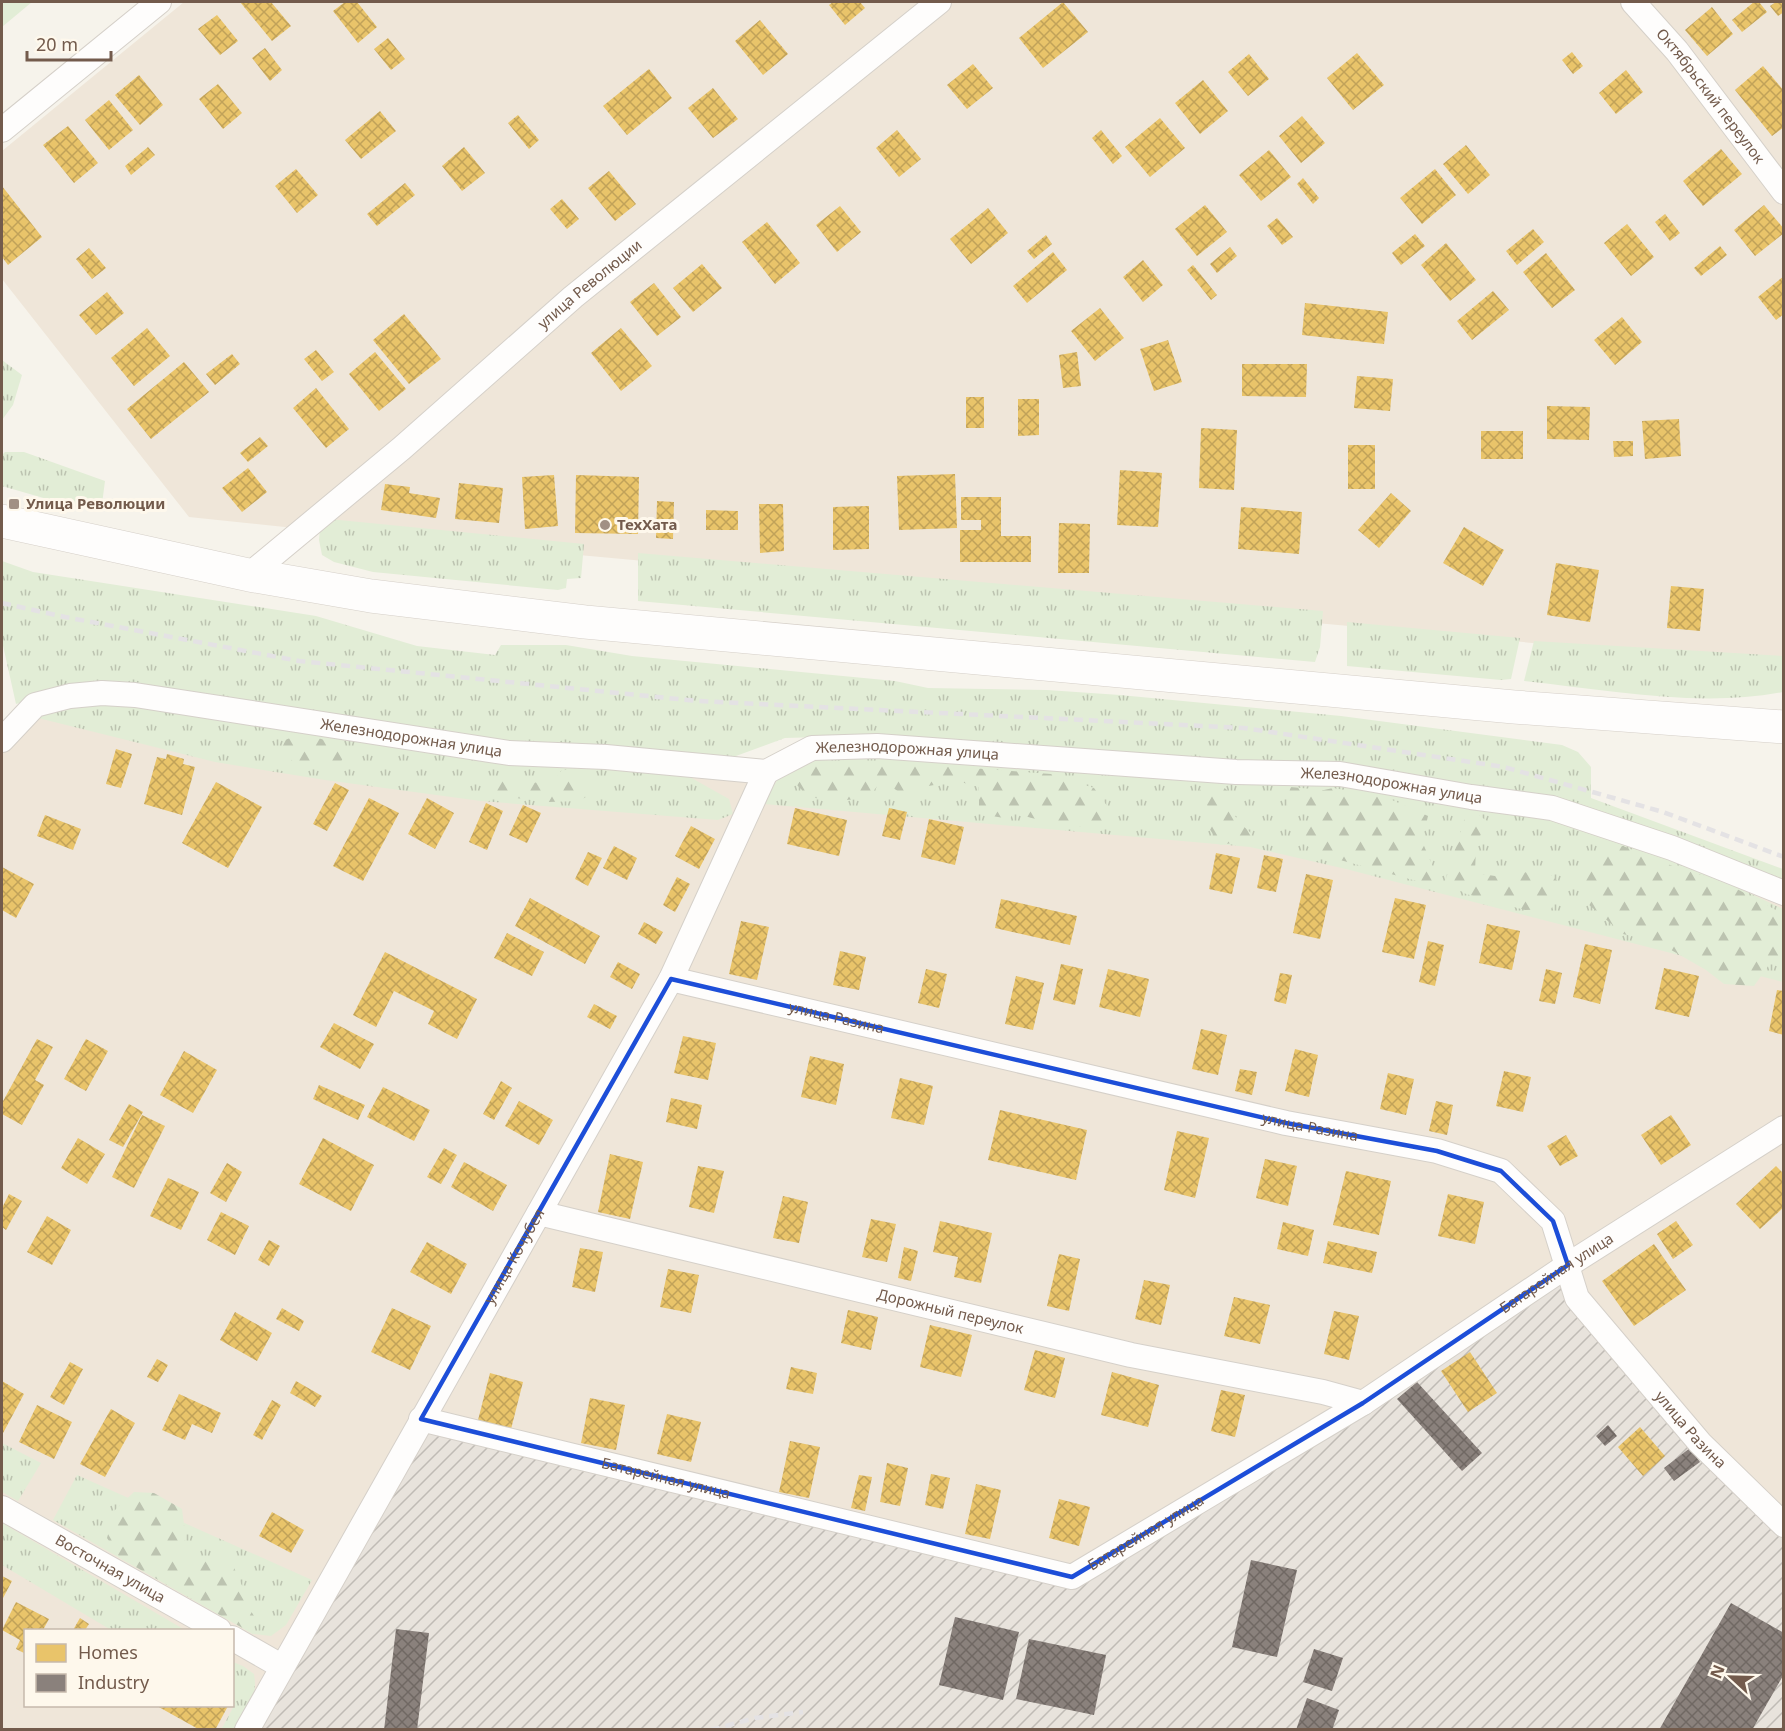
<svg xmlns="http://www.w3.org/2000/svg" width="1785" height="1731" font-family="'Noto Sans',sans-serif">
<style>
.residential{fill:#efe6d9;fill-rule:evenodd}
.industrial{fill:url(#industrial-furrows)}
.grass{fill:url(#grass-tufts)}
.forest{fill:url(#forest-firs)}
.garden{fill:#e2edd6}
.homes{fill:url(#homes-cross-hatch)}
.industry{fill:url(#industry-cross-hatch)}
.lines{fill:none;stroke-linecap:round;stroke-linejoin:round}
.street-casing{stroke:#d5d0c9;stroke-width:26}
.secondary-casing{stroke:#d5cfc8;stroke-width:34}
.street{stroke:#fefdfc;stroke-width:24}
.secondary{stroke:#fefdfc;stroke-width:33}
.rail{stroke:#e4e2e4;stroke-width:4.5;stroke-dasharray:9 6;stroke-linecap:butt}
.marked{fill:none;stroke:#1d4ed8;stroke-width:4.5;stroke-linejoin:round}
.poi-dot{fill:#a19084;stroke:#fef8ec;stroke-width:2}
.labels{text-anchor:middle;stroke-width:6;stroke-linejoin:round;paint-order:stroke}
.street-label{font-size:15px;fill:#735b4c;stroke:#fef8ec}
.poi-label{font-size:15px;font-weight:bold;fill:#735b4c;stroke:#fef8ec;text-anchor:start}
</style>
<defs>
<pattern id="industrial-furrows" width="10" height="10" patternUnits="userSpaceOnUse" patternTransform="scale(1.5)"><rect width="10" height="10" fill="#e8e3dc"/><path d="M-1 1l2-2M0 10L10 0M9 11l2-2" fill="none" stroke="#c0bbb5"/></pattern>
<pattern id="grass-tufts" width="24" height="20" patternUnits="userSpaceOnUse" patternTransform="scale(1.5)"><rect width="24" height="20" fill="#e2edd6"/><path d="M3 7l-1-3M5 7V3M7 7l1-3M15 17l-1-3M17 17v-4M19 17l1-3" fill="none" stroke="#bcc3b0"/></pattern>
<pattern id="forest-firs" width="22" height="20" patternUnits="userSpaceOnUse" patternTransform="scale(1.5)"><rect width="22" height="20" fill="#e2edd6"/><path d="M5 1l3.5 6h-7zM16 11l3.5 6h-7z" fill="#bcc3b0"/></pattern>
<pattern id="homes-cross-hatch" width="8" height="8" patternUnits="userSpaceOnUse" patternTransform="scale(1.5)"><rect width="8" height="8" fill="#e9c46a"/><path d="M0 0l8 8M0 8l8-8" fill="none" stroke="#c1a259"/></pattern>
<pattern id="industry-cross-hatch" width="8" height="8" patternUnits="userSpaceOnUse" patternTransform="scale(1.5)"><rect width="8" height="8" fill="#8a817c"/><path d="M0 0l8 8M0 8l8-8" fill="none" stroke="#706863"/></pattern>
</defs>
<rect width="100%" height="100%" fill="#f6f3eb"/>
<path class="residential" d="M184 2H1783V666L351 534 189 517 2 279V151Z
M35 705 710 766 1014 755 1783 893V1525L1072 1577 247 1729 2 1730V740ZM26 1630H232V1706H26Z"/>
<path class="industrial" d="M1568 1265 1577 1298 1783 1525V1729L247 1730 421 1419 1072 1577Z"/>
<path class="grass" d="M2 360 22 375 13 405 2 420Z
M5 452H24L105 481 102 504 78 508 2 486V455Z
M329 519 584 544 581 578 567 579 566 588 558 590 373 572 334 562 322 555 319 540 320 528Z
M638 553 1323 611 1320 647 1315 662 638 601Z
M2 561 33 572 316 616 417 646 495 655 501 645H566L632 656 895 681 928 688 1047 690 1120 695 1341 716 1562 745 1578 752 1591 767V798L1783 869V885L1464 794 821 737 785 738 725 760 483 742 51 693 16 704 2 641Z
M1347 622 1520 638 1511 679 1501 680 1347 666Z
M1534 641 1783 656V692C1700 708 1608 690 1524 681Z
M112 700 688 776 729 799 733 814 718 820 481 801 325 780 215 762 34 717 48 707Z
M838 755 1308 777 1542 815 1616 837 1713 876 1783 909V982L1346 869 1250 847 764 804 777 780 811 757Z
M2 1443 41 1463 18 1501 2 1492Z
M77 1475 312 1580 286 1625 271 1636 253 1634 53 1520Z
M2 1523 185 1630H111L2 1565Z
M233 1662 243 1666 254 1674C258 1698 249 1709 239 1729L221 1730 235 1704 233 1703Z"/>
<path class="forest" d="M298 735C317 737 331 740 348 751L340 763 297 765 281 751 285 740Z
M824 762 957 767 1051 774 1094 788 1113 814C1110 817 1107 822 1103 824 1086 834 1032 818 1013 813L1010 819 992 816 979 809V787L957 781 917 788 906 797 882 780 868 798 835 801 809 797 797 785 810 768Z
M569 769 587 781 593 793 579 801 548 802 516 798 491 789 487 781 495 777 519 784 553 781 561 771Z
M1205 782 1220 784 1228 791 1226 804 1241 824 1252 834 1244 841 1220 845 1209 828V808L1198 793Z
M1290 787 1324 790 1333 788 1358 792 1392 800 1428 816 1422 841 1437 877 1431 885 1322 855 1299 841 1317 819 1302 812 1287 810Z
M1473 811 1487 821 1476 845 1475 873 1495 876 1528 872 1552 876 1564 887 1551 909 1525 910 1466 894 1445 882 1466 814Z
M1623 846 1675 867 1724 882 1783 914V955L1771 962 1754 986 1724 984 1706 970 1659 943 1623 934 1581 898 1583 868 1606 848Z
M134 1492 154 1493 182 1509 186 1540 172 1547 189 1561H231L243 1588 247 1605 256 1619 253 1634 120 1558 107 1538 115 1510Z"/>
<path class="garden" d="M2 2H32L2 27Z"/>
<path class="homes" d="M240 2H271L291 26 272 41Z
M345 2H357L377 27 358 43 333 11Z
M833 2H860L865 8 845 25 829 5Z
M1063 2 1088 32 1043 68 1019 38Z
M1754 2H1759L1767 12 1742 32 1732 20Z
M1776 2H1784V12L1778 16 1770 6Z
M1712 7 1733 34 1707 56 1685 30Z
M217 15 238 41 220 55 198 29Z
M760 20 788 54 763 75 735 41Z
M388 38 405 59 391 70 374 49Z
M265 48 282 70 270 81 252 58Z
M1572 52 1583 66 1573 74 1562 60Z
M1357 53 1384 85 1353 110 1327 78Z
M1249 54 1269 79 1248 96 1228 72Z
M973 64 993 88 967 109 947 85Z
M1763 66 1784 91V127L1772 136 1735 90Z
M649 69 672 98 627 135 603 106Z
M1626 70 1643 92 1616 114 1599 93Z
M139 75 163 105 140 125 115 95Z
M1203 80 1228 111 1200 134 1175 103Z
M218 84 242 113 223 129 199 99Z
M713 88 738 119 713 138 688 108Z
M109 100 133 130 109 150 85 120Z
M380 111 396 131 361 159 345 140Z
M518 115 539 140 529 149 508 123Z
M1302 116 1325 143 1301 163 1279 136Z
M1160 118 1185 148 1150 177 1125 147Z
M68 126 98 163 74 183 43 145Z
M897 130 921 159 899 177 876 148Z
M1101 130 1122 156 1113 164 1092 138Z
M1466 145 1490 175 1468 194 1443 164Z
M148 147 155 155 131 175 125 166Z
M464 147 485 173 462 191 442 166Z
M1721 149 1742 174 1703 206 1683 181Z
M1269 150 1291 177 1261 201 1239 175Z
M296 169 318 195 297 213 275 186Z
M1435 169 1456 195 1422 224 1400 198Z
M609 171 636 204 615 221 588 188Z
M1303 178 1319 198 1313 204 1297 184Z
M405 183 415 195 377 226 367 214Z
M2 186 42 237 8 265 2 257Z
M562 199 579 219 567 229 550 209Z
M1205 205 1227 232 1197 256 1175 229Z
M1764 205 1784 229V233L1755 256 1734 230Z
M840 206 861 232 837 252 816 225Z
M988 208 1008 233 971 264 950 239Z
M1665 214 1680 233 1670 241 1655 222Z
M1277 218 1293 237 1282 245 1267 226Z
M767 222 800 263 775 284 742 242Z
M1627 224 1654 257 1631 276 1604 243Z
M1533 229 1544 242 1517 265 1506 251Z
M1415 234 1425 246 1401 265 1392 253Z
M1046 235 1052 244 1034 259 1027 251Z
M1446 243 1476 280 1450 301 1421 265Z
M1720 246 1727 255 1701 276 1694 268Z
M1230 247 1237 256 1217 273 1210 264Z
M89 248 106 268 92 279 76 259Z
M1053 252 1067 270 1027 303 1013 286Z
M1546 253 1575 290 1552 308 1523 272Z
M1143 260 1163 285 1143 302 1123 277Z
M702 264 722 288 693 312 673 288Z
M1193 265 1217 295 1211 300 1187 270Z
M1784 276V314L1776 320 1758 297Z
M654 283 681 317 657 336 630 302Z
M1493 291 1509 310 1472 340 1457 321Z
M107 292 124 313 96 335 79 315Z
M1305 303 1388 312 1384 344 1302 335Z
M1100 308 1124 338 1095 361 1071 331Z
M404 314 441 359 409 384 373 340Z
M1622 317 1642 342 1615 365 1594 340Z
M147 328 170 356 134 386 111 358Z
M621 328 652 366 621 391 591 353Z
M1168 340 1182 382 1154 391 1140 349Z
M316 350 334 372 322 381 304 359Z
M375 352 406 389 379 411 349 374Z
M1077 352 1081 386 1063 388 1059 355Z
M232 354 240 364 215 385 206 374Z
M184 362 209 392 151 439 127 409Z
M1242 364H1307L1306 397 1242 396Z
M1357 376 1393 379 1390 411 1354 408Z
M316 388 349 429 326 448 293 408Z
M966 397H984V428H966Z
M1018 399H1039V435L1018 436Z
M1547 406 1590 407 1589 440 1547 439Z
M1679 419 1681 456 1645 459 1642 421Z
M1201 428 1237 430 1234 490 1199 488Z
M1481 431H1523V459H1481Z
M260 437 268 446 248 462 240 453Z
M1613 441H1633V456L1614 457Z
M1348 445H1375V489H1348Z
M248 468 267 492 242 512 222 488Z
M1120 470 1162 473 1158 527 1117 525Z
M955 474 957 528 899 530 897 476Z
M554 475 558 526 525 529 522 477Z
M576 475 639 477 638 534 575 533Z
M459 483 503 488 499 523 455 519Z
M385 484 410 487 409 493 440 498 436 518 381 510Z
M1391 493 1411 511 1379 548 1358 530Z
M961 497H1001V536H1031V562H960V530H981V520H961Z
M657 501 674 502 673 539 656 538Z
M759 504H783L784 551 760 553Z
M869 506V549L833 550V507Z
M1241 507 1302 512 1299 554 1238 549Z
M706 510 738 511V530H706Z
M1059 523 1090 524 1089 573H1058Z
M1464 527 1504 550 1483 586 1443 563Z
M1556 563 1599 570 1590 622 1547 615Z
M1671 586 1704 589 1700 631 1667 628Z
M116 749 132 754 121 788 106 784Z
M167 754 184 759 183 764 195 767 182 815 144 804 157 757 166 759Z
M216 782 262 807 228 868 182 843Z
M335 783 349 790 327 831 313 824Z
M369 798 399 813 363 881 333 866Z
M427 798 454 813 435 849 408 834Z
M486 803 503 811 487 850 469 842Z
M523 805 541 813 527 843 509 835Z
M795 808 847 820 839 856 787 844Z
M889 808 907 812 900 840 882 836Z
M45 815 81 829 73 850 37 836Z
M929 819 964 827 955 865 921 857Z
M691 826 715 839 699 869 675 856Z
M614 846 637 858 627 880 603 868Z
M588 852 602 858 588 886 575 879Z
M1216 853 1240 858 1232 894 1209 889Z
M1264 855 1283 859 1276 892 1257 888Z
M2 867 34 884 16 918 2 910Z
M1306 874 1333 880 1320 939 1293 933Z
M677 877 690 884 675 912 663 905Z
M530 898 600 936 585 964 515 926Z
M1395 898 1426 905 1414 959 1382 952Z
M1001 899 1077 916 1070 945 995 928Z
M741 921 769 927 757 980 729 974Z
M644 922 663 932 656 944 638 934Z
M1487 924 1520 931 1512 970 1479 963Z
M507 933 544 952 532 976 494 958Z
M1428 941 1444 945 1435 986 1419 982Z
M1585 944 1612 950 1600 1004 1573 997Z
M840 951 866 957 859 990 833 985Z
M385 952 477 999 457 1039 428 1024 434 1011 394 991 376 1027 353 1015Z
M618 962 640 974 632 989 610 977Z
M1061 964 1083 969 1075 1005 1053 1000Z
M1664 968 1699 976 1689 1017 1655 1009Z
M926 969 947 974 939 1008 918 1003Z
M1108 969 1149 979 1140 1017 1099 1007Z
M1546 969 1562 973 1555 1004 1539 1001Z
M1280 973 1292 975 1286 1004 1274 1001Z
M1016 976 1044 983 1033 1030 1005 1024Z
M1777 990 1784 991V1035L1769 1031Z
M594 1004 617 1016 610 1029 587 1017Z
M334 1023 374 1044 360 1069 320 1047Z
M1201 1029 1227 1035 1218 1075 1192 1069Z
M683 1036 716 1043 708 1080 674 1073Z
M37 1039 53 1047 35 1080 44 1085 22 1125 2 1114V1103Z
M86 1039 108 1051 86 1091 64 1079Z
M1295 1049 1318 1055 1309 1097 1285 1091Z
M184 1051 217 1070 193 1113 160 1095Z
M810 1056 844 1064 836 1105 801 1097Z
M1240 1069 1257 1072 1252 1095 1235 1091Z
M1504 1071 1531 1077 1523 1112 1496 1106Z
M1388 1073 1414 1079 1406 1115 1380 1109Z
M900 1078 933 1086 924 1125 891 1118Z
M501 1081 512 1088 494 1120 483 1114Z
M319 1085 365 1105 358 1120 313 1099Z
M383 1087 430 1110 414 1141 367 1117Z
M671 1098 702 1105 697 1129 666 1122Z
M519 1101 553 1120 539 1145 505 1126Z
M1436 1101 1453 1105 1447 1135 1429 1131Z
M129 1104 143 1112 123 1147 109 1140Z
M1000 1110 1087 1130 1076 1180 988 1160Z
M142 1115 165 1126 134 1188 112 1177Z
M1671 1115 1691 1145 1661 1165 1641 1135Z
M1177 1131 1209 1138 1195 1198 1164 1190Z
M1566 1135 1578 1156 1560 1166 1547 1146Z
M78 1138 105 1154 87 1184 61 1168Z
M323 1138 374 1165 351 1211 299 1184Z
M444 1148 457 1155 441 1184 427 1177Z
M610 1154 643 1162 630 1219 598 1212Z
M1265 1159 1297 1166 1288 1206 1256 1198Z
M464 1162 507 1185 493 1211 451 1187Z
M227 1163 242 1172 226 1202 210 1193Z
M698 1166 724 1171 714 1213 689 1207Z
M1776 1166 1784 1174V1207L1760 1229 1736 1204Z
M1346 1171 1391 1181 1379 1235 1333 1225Z
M168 1178 199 1192 181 1230 150 1216Z
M9 1194 22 1201 6 1230 2 1227V1208Z
M1448 1194 1484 1202 1475 1244 1438 1236Z
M783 1196 808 1202 799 1243 773 1238Z
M221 1212 249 1226 235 1255 207 1240Z
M47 1216 71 1230 52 1265 27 1252Z
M871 1219 896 1224 887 1262 862 1257Z
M940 1221 992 1233 981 1283 954 1277 958 1257 933 1252Z
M1676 1221 1693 1245 1673 1259 1657 1234Z
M1283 1222 1314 1230 1308 1256 1277 1249Z
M269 1240 280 1246 269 1266 258 1260Z
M1328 1241 1377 1252 1372 1273 1323 1263Z
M427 1242 467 1264 451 1294 410 1272Z
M1654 1244 1686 1290 1634 1326 1602 1281Z
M904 1247 918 1251 911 1281 898 1278Z
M580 1248 603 1252 595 1292 572 1287Z
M1059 1254 1080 1259 1069 1311 1047 1306Z
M668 1269 699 1275 691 1313 660 1307Z
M1144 1280 1170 1285 1161 1325 1135 1319Z
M1234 1297 1270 1305 1260 1344 1224 1336Z
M282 1308 304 1321 299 1331 276 1319Z
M392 1308 431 1326 410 1370 371 1352Z
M848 1310 878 1317 871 1350 841 1343Z
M1334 1311 1359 1316 1349 1360 1324 1354Z
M235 1312 272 1333 257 1361 220 1340Z
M930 1325 972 1335 961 1377 920 1367Z
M1035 1350 1065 1358 1055 1398 1024 1390Z
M1470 1352 1497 1393 1468 1412 1441 1371Z
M157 1359 168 1365 158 1382 147 1377Z
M70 1362 83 1369 64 1405 50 1397Z
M791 1367 817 1373 813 1394 786 1389Z
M1112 1372 1159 1385 1148 1427 1101 1415Z
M490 1373 523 1382 509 1437 476 1428Z
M2 1381 24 1394 2 1435Z
M296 1381 322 1396 315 1407 290 1393Z
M1221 1390 1245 1395 1235 1437 1211 1431Z
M179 1394 221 1413 212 1433 192 1424 185 1440 162 1430Z
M590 1398 625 1405 616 1450 581 1443Z
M272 1400 281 1405 262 1440 253 1435Z
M37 1405 72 1422 54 1459 19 1442Z
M111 1409 135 1423 105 1477 80 1464Z
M667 1414 701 1422 691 1462 657 1454Z
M1640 1427 1665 1456 1643 1476 1618 1447Z
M790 1441 820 1447 809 1498 779 1492Z
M887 1463 908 1468 900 1506 880 1502Z
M931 1474 950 1478 943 1509 925 1505Z
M859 1475 872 1477 865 1511 851 1508Z
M976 1484 1001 1490 990 1539 965 1534Z
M1059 1499 1090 1507 1079 1546 1049 1538Z
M272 1512 304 1530 291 1553 259 1536Z
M2 1576 12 1581 2 1600Z
M16 1602 49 1619 43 1630H26V1654L16 1649 20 1640 2 1630Z
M80 1618 89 1624 85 1630H73Z
M157 1706H228L215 1730H200Z"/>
<path class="industry" d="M1417 1382 1482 1453 1462 1471 1397 1399Z
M1608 1425 1617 1436 1605 1446 1596 1436Z
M1690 1448 1700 1462 1674 1481 1664 1468Z
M1251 1560 1297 1570 1277 1657 1232 1647Z
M1731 1603 1784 1633V1674L1752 1730H1659Z
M955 1617 1019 1632 1003 1700 939 1685Z
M396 1629 429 1633 417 1730H384Z
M1029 1639 1106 1655 1094 1715 1016 1699Z
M1314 1649 1343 1658 1332 1691 1303 1682Z
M1307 1698 1339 1710 1332 1730H1296Z"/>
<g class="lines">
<g class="street-casing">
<g id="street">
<path id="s1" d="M1633 2 1677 51 1784 192"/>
<path d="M2 130 159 2"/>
<path id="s2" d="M249 575 402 448 573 297 939 2"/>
<path id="s3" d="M2 740 35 705 70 696 102 693 135 695 509 753 606 757 766 772 812 748 877 746 1236 772 1340 774 1471 797 1552 808 1672 848 1784 893"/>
<path id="s4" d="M671 979 1286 1123 1437 1151 1501 1171 1553 1221 1577 1298 1700 1443 1784 1525"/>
<path id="s5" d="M539 1213 1131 1355 1323 1392 1363 1403"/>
<path id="s6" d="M421 1419 1072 1577 1363 1403 1568 1265 1784 1128"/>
<path id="s7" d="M2 1508 219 1630"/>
<path d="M232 1638 281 1666"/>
<path id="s8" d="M247 1730 671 979 766 772"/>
</g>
</g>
<g class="secondary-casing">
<path id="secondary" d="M2 521 249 575 371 596 585 622 1514 707 1784 727"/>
</g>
<use href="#street" class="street"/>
<use href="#secondary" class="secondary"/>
<path class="rail" d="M2 603 65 617 299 661 698 701 1244 728 1504 767 1663 812 1784 857
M711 1730 755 1718 803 1712"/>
</g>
<path class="marked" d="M671 979 1286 1123 1437 1151 1501 1171 1553 1221 1568 1265 1363 1403 1072 1577 421 1419Z"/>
<g class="poi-dot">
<rect x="8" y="498" width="12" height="12" rx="3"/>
<circle cx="605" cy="525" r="6"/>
</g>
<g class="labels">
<g class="street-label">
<text dy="5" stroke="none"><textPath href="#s1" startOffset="122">Октябрьский переулок</textPath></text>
<text dy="5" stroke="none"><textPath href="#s2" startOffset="448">улица Революции</textPath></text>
<text dy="5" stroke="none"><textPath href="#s3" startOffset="429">Железнодорожная улица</textPath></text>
<text dy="5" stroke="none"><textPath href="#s3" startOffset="933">Железнодорожная улица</textPath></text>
<text dy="5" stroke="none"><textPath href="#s3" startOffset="1419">Железнодорожная улица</textPath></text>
<text dy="5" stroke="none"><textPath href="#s4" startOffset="170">улица Разина</textPath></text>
<text dy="5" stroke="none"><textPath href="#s4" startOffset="656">улица Разина</textPath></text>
<text dy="5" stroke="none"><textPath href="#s8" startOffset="544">улица Кочубея</textPath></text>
<text dy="5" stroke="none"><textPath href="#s6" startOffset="1242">Батарейная улица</textPath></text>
<text dy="5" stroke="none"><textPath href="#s5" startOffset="423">Дорожный переулок</textPath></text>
<text dy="5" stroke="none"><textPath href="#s4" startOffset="1179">улица Разина</textPath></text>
<text dy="5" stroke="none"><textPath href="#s6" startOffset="252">Батарейная улица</textPath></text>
<text dy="5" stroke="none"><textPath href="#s6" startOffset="756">Батарейная улица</textPath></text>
<text dy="5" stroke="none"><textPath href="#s7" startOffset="124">Восточная улица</textPath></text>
</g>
<g class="poi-label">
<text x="26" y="509">Улица Революции</text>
<text x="617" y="530">ТехХата</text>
</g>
</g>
<rect width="1785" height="1731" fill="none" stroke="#735b4c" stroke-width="6"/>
<rect x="24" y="1629" width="210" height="78" fill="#fef8ec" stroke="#c6b9ac" stroke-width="1.5"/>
<rect x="36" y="1644" width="30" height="18" fill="#e9c46a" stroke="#c6b9ac" stroke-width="1.5"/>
<text x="78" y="1659" font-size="18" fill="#735b4c">Homes</text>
<rect x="36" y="1674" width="30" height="18" fill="#8a817c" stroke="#c6b9ac" stroke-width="1.5"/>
<text x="78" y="1689" font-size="18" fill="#735b4c">Industry</text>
<g transform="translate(1731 1677) rotate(292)" stroke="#fef8ec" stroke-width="4.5" paint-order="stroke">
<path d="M0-4.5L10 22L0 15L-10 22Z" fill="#735b4c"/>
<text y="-9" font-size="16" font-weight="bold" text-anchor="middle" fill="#735b4c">N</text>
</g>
<path d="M27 51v9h84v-9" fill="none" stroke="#735b4c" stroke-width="3"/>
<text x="36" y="51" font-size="18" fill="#735b4c" stroke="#fef8ec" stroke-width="4.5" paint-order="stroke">20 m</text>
</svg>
